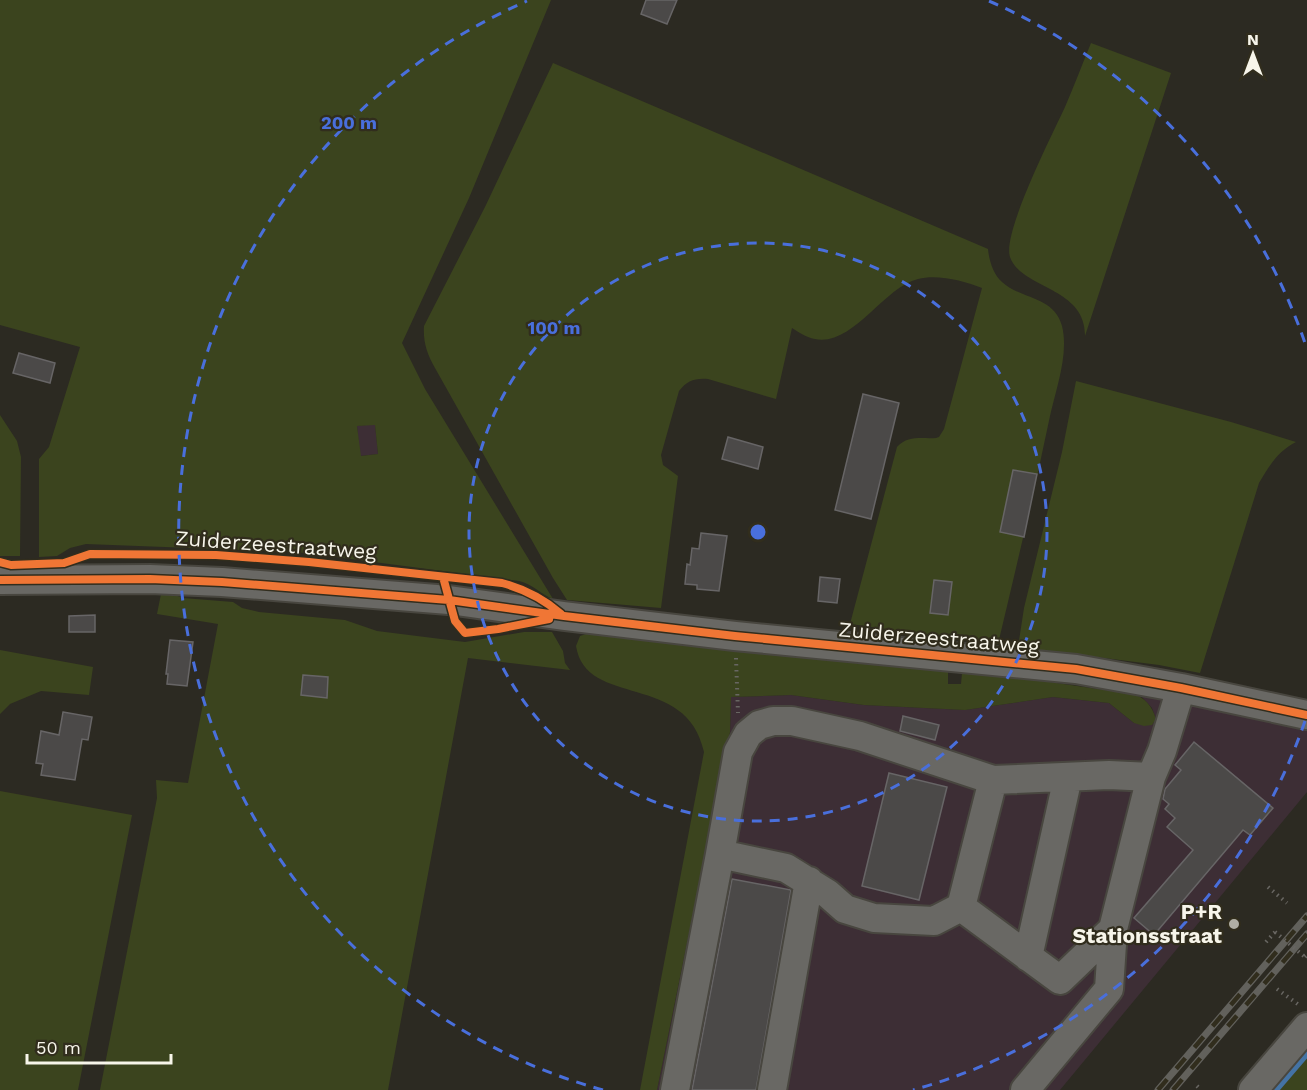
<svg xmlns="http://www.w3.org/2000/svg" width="1307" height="1090" font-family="'Work Sans',sans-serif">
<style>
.industrial{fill:#3d2e35}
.green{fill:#3b441e;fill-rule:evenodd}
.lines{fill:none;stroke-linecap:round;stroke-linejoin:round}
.stream{stroke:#4473a4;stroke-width:6}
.building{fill:#4b4948;stroke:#676566;stroke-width:1.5}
.minor-casing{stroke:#48463f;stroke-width:32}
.path{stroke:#686662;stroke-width:4;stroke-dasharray:1.5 4.5;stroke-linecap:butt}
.minor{stroke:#696864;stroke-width:28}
.rail-casing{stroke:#62615c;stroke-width:7}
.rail{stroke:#312d1d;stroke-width:4.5;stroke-dasharray:14;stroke-linecap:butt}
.path-bridge{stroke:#686662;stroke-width:4;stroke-dasharray:1.5 4.5;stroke-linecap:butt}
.cycleway-casing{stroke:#312d1d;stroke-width:11}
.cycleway{stroke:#f07635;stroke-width:8}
.ring{fill:none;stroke:#496fdc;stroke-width:3;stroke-dasharray:10 8}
.poi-dot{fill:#b0aea4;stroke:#312d1d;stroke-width:2}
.labels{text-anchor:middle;stroke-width:4.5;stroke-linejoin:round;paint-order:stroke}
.street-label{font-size:21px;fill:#f7f5ea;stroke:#312d1d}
.poi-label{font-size:21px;font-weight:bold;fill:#f7f5ea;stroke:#312d1d;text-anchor:end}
.centre{fill:#496fdc;stroke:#312d1d;stroke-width:3}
.ring-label{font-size:18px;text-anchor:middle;font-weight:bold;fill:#496fdc;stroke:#312d1d;stroke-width:4.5;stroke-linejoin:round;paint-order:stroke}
</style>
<rect width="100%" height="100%" fill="#2c2a22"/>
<path class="industrial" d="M375 424 378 454 360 456 357 426Z
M1140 690 1307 726V792L1060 1090H657L730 732 731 697 791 695 864 705 965 710 1053 697 1109 703 1134 723 1156 719 1152 708 1141 696Z"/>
<path class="green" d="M0 0H551L469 198 402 343 425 389 553 599C540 594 533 584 519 581L297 552 86 544 70 548 57 556 39 557V459L49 447 80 347 0 325ZM375 425 378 454 361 456 357 426Z
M1091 43 1171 73 1085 336C1086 287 1021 289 1010 257 1002 233 1053 133 1065 107 1074 86 1082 65 1091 43Z
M553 63 988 249C989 260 993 274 1002 282 1022 300 1054 296 1062 326 1069 354 1056 389 1050 416 1034 493 1016 568 998 644L850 624 897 447C908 435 921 439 936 438L939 437 944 429 982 288C964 281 938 274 918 279 881 288 849 354 808 337 803 335 797 331 792 328L776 399 708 379C694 378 687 381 679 391L661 455 663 465 678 476 661 608 567 600 553 578 435 368C427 354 423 342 424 326L485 207Z
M1076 381 1231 422 1296 442C1278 451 1269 466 1259 483L1200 673 1159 665 1018 647 1024 608 1062 452Z
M0 415 17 441 21 457 20 556H0Z
M161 594 175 595 183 598 233 602 242 608 259 612 345 620 377 631 465 642 524 632H552L563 651 565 663 570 670 468 658 388 1090H100L157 798 156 780 188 783 218 624 157 614Z
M586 634 948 672V684H961L962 673 1036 680 1132 694C1145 697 1152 706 1156 719L1152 725 1144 726 1134 723 1109 703 1053 697 965 710 864 705 791 695 731 697 730 732 657 1090H640L704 752C687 671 586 709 576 646L580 636Z
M0 650 93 667 89 695 41 691 10 704 0 714Z
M0 791 132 815 78 1090H0Z
M1307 1058V1090H1279Z"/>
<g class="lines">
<path class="stream" d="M1276 1090 1307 1054"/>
</g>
<path class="building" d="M646 0H677L667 24 641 14Z
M19 353 55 363 50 383 13 373Z
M863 394 899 403 871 519 835 510Z
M728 437 763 447 758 469 722 459Z
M1013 470 1037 474 1024 537 1000 532Z
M701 533 727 536 719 591 697 589V585L685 584 687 564 690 565 692 548 699 549Z
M820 577 840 579 837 603 818 601Z
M934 580 952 582 948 615 930 613Z
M95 615V632H69V616Z
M170 640 193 642 187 686 167 684 168 674H166Z
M303 675 328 677 327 698 301 695Z
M63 712 92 717 88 740 82 739 75 780 41 775 43 764 36 763 41 731 59 735Z
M903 716 939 725 935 740 900 731Z
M1194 742 1273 808 1250 835 1243 830 1154 935 1134 918 1193 850 1167 827 1175 818 1165 809 1169 804 1163 799 1165 789 1181 770 1175 765Z
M889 773 947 787 919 900 862 886Z
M732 879 791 890 756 1090H692Z"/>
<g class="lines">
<g class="minor-casing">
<path id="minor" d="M0 580 150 579 222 582 449 600 564 616 735 636 1076 669 1181 688 1307 715
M1151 777 1113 929 1060 980 961 907 993 780 1109 775 1151 777 1162 751 1181 688
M961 907 934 921 874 918 845 909 828 894 786 868 720 854 738 752 748 734 759 725 773 721H792L860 736 993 780
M1028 957 1068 777
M675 1090 720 854
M772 1090 809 881
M1025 1090 1109 989 1113 929
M1253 1090 1307 1027"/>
</g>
<path class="path" d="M736 658 738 713
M1268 887 1287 903
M1266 942 1275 932
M1305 957 1307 955
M1277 989 1299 1005
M1197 1086 1199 1088"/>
<use href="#minor" class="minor"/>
<g class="rail-casing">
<path id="rail" d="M1158 1090 1307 916
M1173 1090 1307 934"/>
</g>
<use href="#rail" class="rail"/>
<path class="path-bridge" d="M1275 932 1305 957"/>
<g class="cycleway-casing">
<path id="cycleway" d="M0 562 11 565 64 563 90 554 216 555 309 562 502 583C524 589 545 600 561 614
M443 577 455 621 465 633 498 629 549 619
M0 580 150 579 222 582 449 600 564 616 735 636 1076 669 1181 688 1307 715"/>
</g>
<use href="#cycleway" class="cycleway"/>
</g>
<g class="ring">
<circle cx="758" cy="532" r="289"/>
<path d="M1305 721A579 579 0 0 1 913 1090M603 1090A579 579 0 0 1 527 1M989 1A579 579 0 0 1 1305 343"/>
</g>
<circle class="poi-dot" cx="1234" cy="924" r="6"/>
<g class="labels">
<g class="street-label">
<text transform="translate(276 545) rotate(4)" y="7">Zuiderzeestraatweg</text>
<text transform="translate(939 638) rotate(5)" y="7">Zuiderzeestraatweg</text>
</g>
<g class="poi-label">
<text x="1222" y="919">P+R<tspan x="1222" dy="24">Stationsstraat</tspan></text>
</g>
</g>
<circle cx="758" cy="532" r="9" class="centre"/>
<g class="ring-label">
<text x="349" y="129">200 m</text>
<text x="554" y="334">100 m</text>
</g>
<g transform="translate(1253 54)" stroke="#312d1d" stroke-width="4.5" paint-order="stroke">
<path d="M0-4.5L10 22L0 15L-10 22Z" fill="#f7f5ea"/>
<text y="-9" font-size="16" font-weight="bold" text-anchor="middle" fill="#f7f5ea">N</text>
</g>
<path d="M27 1054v9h144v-9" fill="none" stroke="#f7f5ea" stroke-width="3"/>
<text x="36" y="1054" font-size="18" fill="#f7f5ea" stroke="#312d1d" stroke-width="4.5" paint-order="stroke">50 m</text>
</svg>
